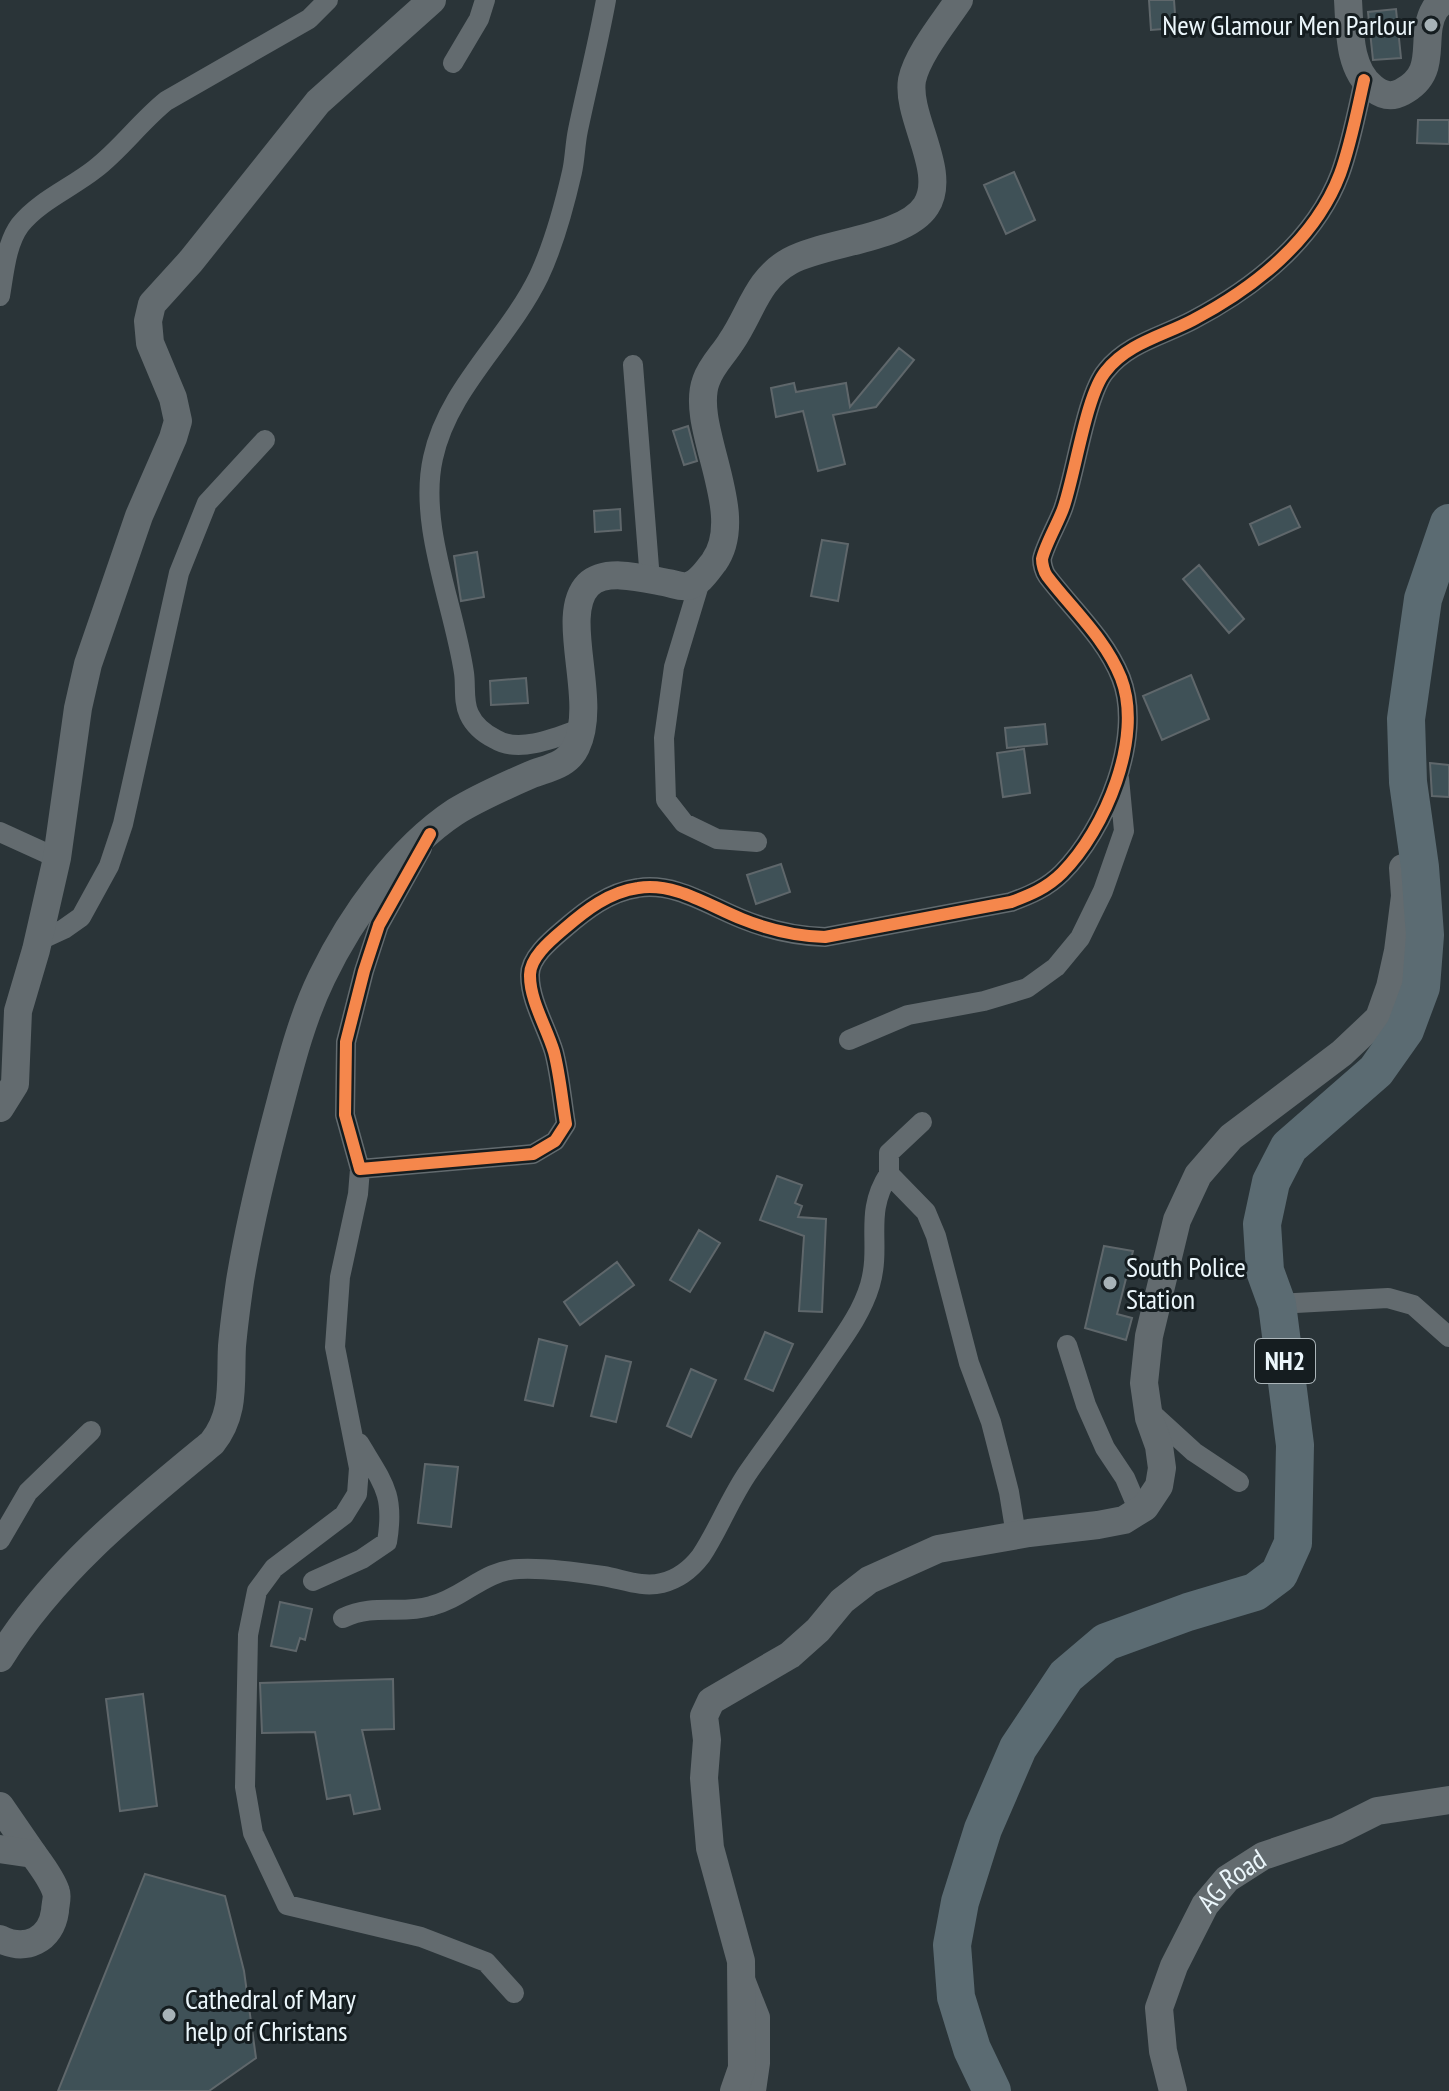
<svg xmlns="http://www.w3.org/2000/svg" width="1449" height="2091" font-family="'PT Sans Narrow',sans-serif">
<style>
.building{fill:#3f5157;stroke:#5f676b;stroke-width:2}
.lines{fill:none;stroke-linecap:round;stroke-linejoin:round}
.street{stroke:#636b6f;stroke-width:20}
.secondary{stroke:#636b6f;stroke-width:28}
.highway{stroke:#5b6b72;stroke-width:38}
.cycleway-casing{stroke:#151d20;stroke-width:17}
.cycleway{stroke:#f5874c;stroke-width:12}
.poi-dot{fill:#a7b2b7;stroke:#151d20;stroke-width:3}
.labels{text-anchor:middle;stroke-width:6;stroke-linejoin:round;paint-order:stroke}
.shield{fill:#151d20;stroke:#abb5b9;stroke-width:2}
.shield-label{font-size:26px;font-weight:bold;fill:#ebf6fb}
.poi-label{font-size:28px;fill:#ebf6fb;stroke:#151d20;text-anchor:start}
.street-label{font-size:28px;fill:#ebf6fb;stroke:#151d20}
</style>
<rect width="100%" height="100%" fill="#2a3438"/>
<path class="building" d="M1149 0H1174L1176 28 1151 30Z
M1396 9 1401 58 1373 60 1368 12Z
M1418 120H1449V144L1417 143Z
M1014 172 1035 220 1006 234 984 185Z
M899 348 914 360 876 407 833 415 845 464 818 471 803 411 776 417 771 388 794 383 796 392 846 383 850 407Z
M688 426 697 461 684 465 673 431Z
M1290 506 1300 527 1259 545 1250 524Z
M620 509 621 530 595 532 594 511Z
M822 540 848 544 838 601 811 596Z
M477 552 484 597 461 601 454 556Z
M1199 565 1244 619 1229 633 1183 579Z
M1191 675 1209 719 1162 740 1143 696Z
M526 678 528 703 491 705 490 681Z
M1045 724 1047 744 1007 748 1005 728Z
M1024 749 1030 793 1003 797 997 753Z
M1430 763 1449 765V797L1432 796Z
M781 864 790 892 756 904 747 875Z
M777 1176 802 1185 795 1203 802 1206 798 1217 826 1219 822 1312 799 1311 804 1236 760 1220Z
M699 1230 720 1243 690 1292 670 1280Z
M1104 1246 1133 1251 1117 1314 1132 1318 1126 1340 1085 1328Z
M617 1262 634 1285 580 1325 564 1302Z
M765 1332 793 1344 773 1391 745 1379Z
M539 1339 567 1346 553 1406 525 1400Z
M606 1356 631 1362 616 1422 591 1416Z
M691 1369 716 1380 691 1437 667 1426Z
M425 1464 458 1467 451 1527 418 1523Z
M280 1602 312 1609 305 1640 300 1638 296 1651 271 1646Z
M393 1679 394 1729 362 1730 380 1809 354 1814 350 1795 327 1799 315 1732 262 1733 260 1683Z
M143 1694 157 1806 120 1811 106 1699Z
M145 1874 225 1896 244 1971 256 2058 209 2091H58Z"/>
<g class="lines">
<path class="street" d="M453 63 479 19 485 0
M0 296C4 273 6 244 20 225 39 201 71 188 95 169 121 149 140 122 166 101L309 19 328 0
M633 365 650 580
M701 578 674 667 664 738 666 800 684 823 717 839 757 842
M582 728C558 737 519 754 495 739 485 734 474 725 469 714 463 701 466 686 464 673 454 605 418 525 433 458 448 388 508 340 539 276 554 244 564 207 572 172 575 159 575 144 578 130 587 87 598 44 606 0
M0 832 57 858
M422 848 379 925 364 971 346 1042 345 1115 360 1169 533 1154 555 1141 566 1124C562 1100 560 1075 554 1052 547 1028 530 1001 530 976 529 958 551 940 564 929 586 910 609 892 638 888 675 882 709 906 742 919 769 930 795 936 825 937L1011 902C1030 895 1047 888 1062 873 1105 830 1144 737 1121 678 1105 638 1072 609 1047 576 1044 572 1042 564 1042 559 1045 545 1058 523 1063 509 1075 476 1086 394 1106 371 1128 343 1163 336 1193 320 1254 288 1315 240 1340 174 1351 144 1357 111 1364 80
M38 941 64 929 81 917 109 866 123 824 179 573 207 503 265 440
M849 1040 908 1015 984 1001 1027 988 1056 967 1080 938 1103 891 1124 831 1119 778
M922 1122 889 1153V1174L926 1212 936 1236 969 1363 991 1422 1009 1492 1016 1535
M360 1169 358 1194 340 1277 335 1347 359 1468 357 1494 344 1515 274 1568 257 1591 248 1635 245 1787 253 1833 287 1905 421 1937 486 1962 514 1993
M1277 1304 1388 1298 1413 1305 1449 1337
M1067 1345 1086 1405 1105 1448 1125 1478 1139 1511
M1148 1410 1194 1452 1239 1482
M0 1540 28 1492 91 1431
M313 1581 362 1559 387 1542C395 1494 383 1483 359 1443
M343 1618C375 1603 400 1615 431 1606 464 1598 484 1570 519 1569 547 1568 575 1572 603 1576 622 1579 642 1588 662 1583 679 1579 691 1569 701 1556 719 1529 730 1498 749 1471 775 1434 803 1397 829 1358 845 1335 862 1312 870 1285 882 1243 863 1214 889 1174
M745 1979 760 2017V2063L756 2091"/>
<g class="secondary">
<path d="M1348 0C1350 29 1348 69 1373 88 1382 95 1391 98 1402 92 1441 72 1418 37 1435 9 1438 5 1441 3 1444 0"/>
<path d="M0 1108 15 1084 18 1011 36 950 57 858 78 708 88 664 139 516 173 438 178 421 173 398 150 343 148 321 152 304 191 261 318 102 432 0"/>
<path d="M0 1658C54 1571 134 1507 212 1443 236 1413 230 1382 232 1346 234 1324 237 1302 240 1281 250 1220 265 1160 281 1100 292 1058 303 1016 322 977 351 917 399 849 455 812 476 799 507 785 530 775 547 768 567 766 576 747 599 700 558 616 588 585 606 567 646 579 668 583 674 584 680 587 687 586 699 584 707 571 714 562 749 513 689 427 706 381 711 366 723 355 731 342 751 313 757 279 790 261 824 242 905 239 926 206 948 172 906 117 912 80 917 55 945 21 959 0"/>
<path d="M0 1806 33 1854"/>
<path d="M0 1849 33 1854C41 1865 52 1879 56 1892 58 1897 55 1905 55 1911 51 1940 26 1952 0 1939"/>
<path d="M734 2091 742 2068 741 1961 710 1848 704 1778 707 1740 704 1716 711 1701 790 1655 818 1630 842 1601 869 1580 938 1549 1029 1533 1098 1525 1124 1520 1145 1507 1159 1486 1162 1468 1159 1446 1149 1418 1144 1383 1149 1336 1177 1220 1198 1175 1231 1137 1342 1053 1379 1018 1390 987 1398 951 1405 896 1403 868"/>
<path id="s1" d="M1173 2091 1163 2051 1159 2008 1174 1966 1205 1905 1227 1879 1263 1856 1337 1831 1377 1811 1449 1800"/>
</g>
<path class="highway" d="M992 2091 972 2049 956 1997 952 1945 960 1902 983 1829 1018 1748 1066 1676 1106 1642 1188 1612 1255 1592 1279 1574 1293 1543 1295 1445 1277 1304 1265 1271 1262 1224 1271 1182 1289 1147 1376 1071 1405 1030 1421 987 1425 935 1420 867 1408 782 1406 719 1423 599 1449 523"/>
<g class="cycleway-casing">
<path id="cycleway" d="M430 834 379 925 364 971 346 1042 345 1115 360 1169 533 1154 555 1141 566 1124C562 1100 560 1075 554 1052 547 1028 530 1001 530 976 529 958 551 940 564 929 586 910 609 892 638 888 675 882 709 906 742 919 769 930 795 936 825 937L1011 902C1030 895 1047 888 1062 873 1105 830 1144 737 1121 678 1105 638 1072 609 1047 576 1044 572 1042 564 1042 559 1045 545 1058 523 1063 509 1075 476 1086 394 1106 371 1128 343 1163 336 1193 320 1254 288 1315 240 1340 174 1351 144 1357 111 1364 80"/>
</g>
<use href="#cycleway" class="cycleway"/>
</g>
<g class="poi-dot">
<circle cx="1431" cy="25" r="8"/>
<circle cx="1110" cy="1283" r="8"/>
<circle cx="169" cy="2015" r="8"/>
</g>
<g class="labels">
<rect class="shield" x="1255" y="1339" width="60" height="44" rx="6"/>
<g class="shield-label">
<text x="1285" y="1370">NH2</text>
</g>
<g class="poi-label">
<text x="1415" y="35" text-anchor="end">New Glamour Men Parlour</text>
<text x="1126" y="1277">South Police<tspan x="1126" dy="32">Station</tspan></text>
<text x="185" y="2009">Cathedral of Mary<tspan x="185" dy="32">help of Christans</tspan></text>
</g>
<g class="street-label">
<text dy="10" stroke="none"><textPath href="#s1" startOffset="234">AG Road</textPath></text>
</g>
</g>
</svg>
